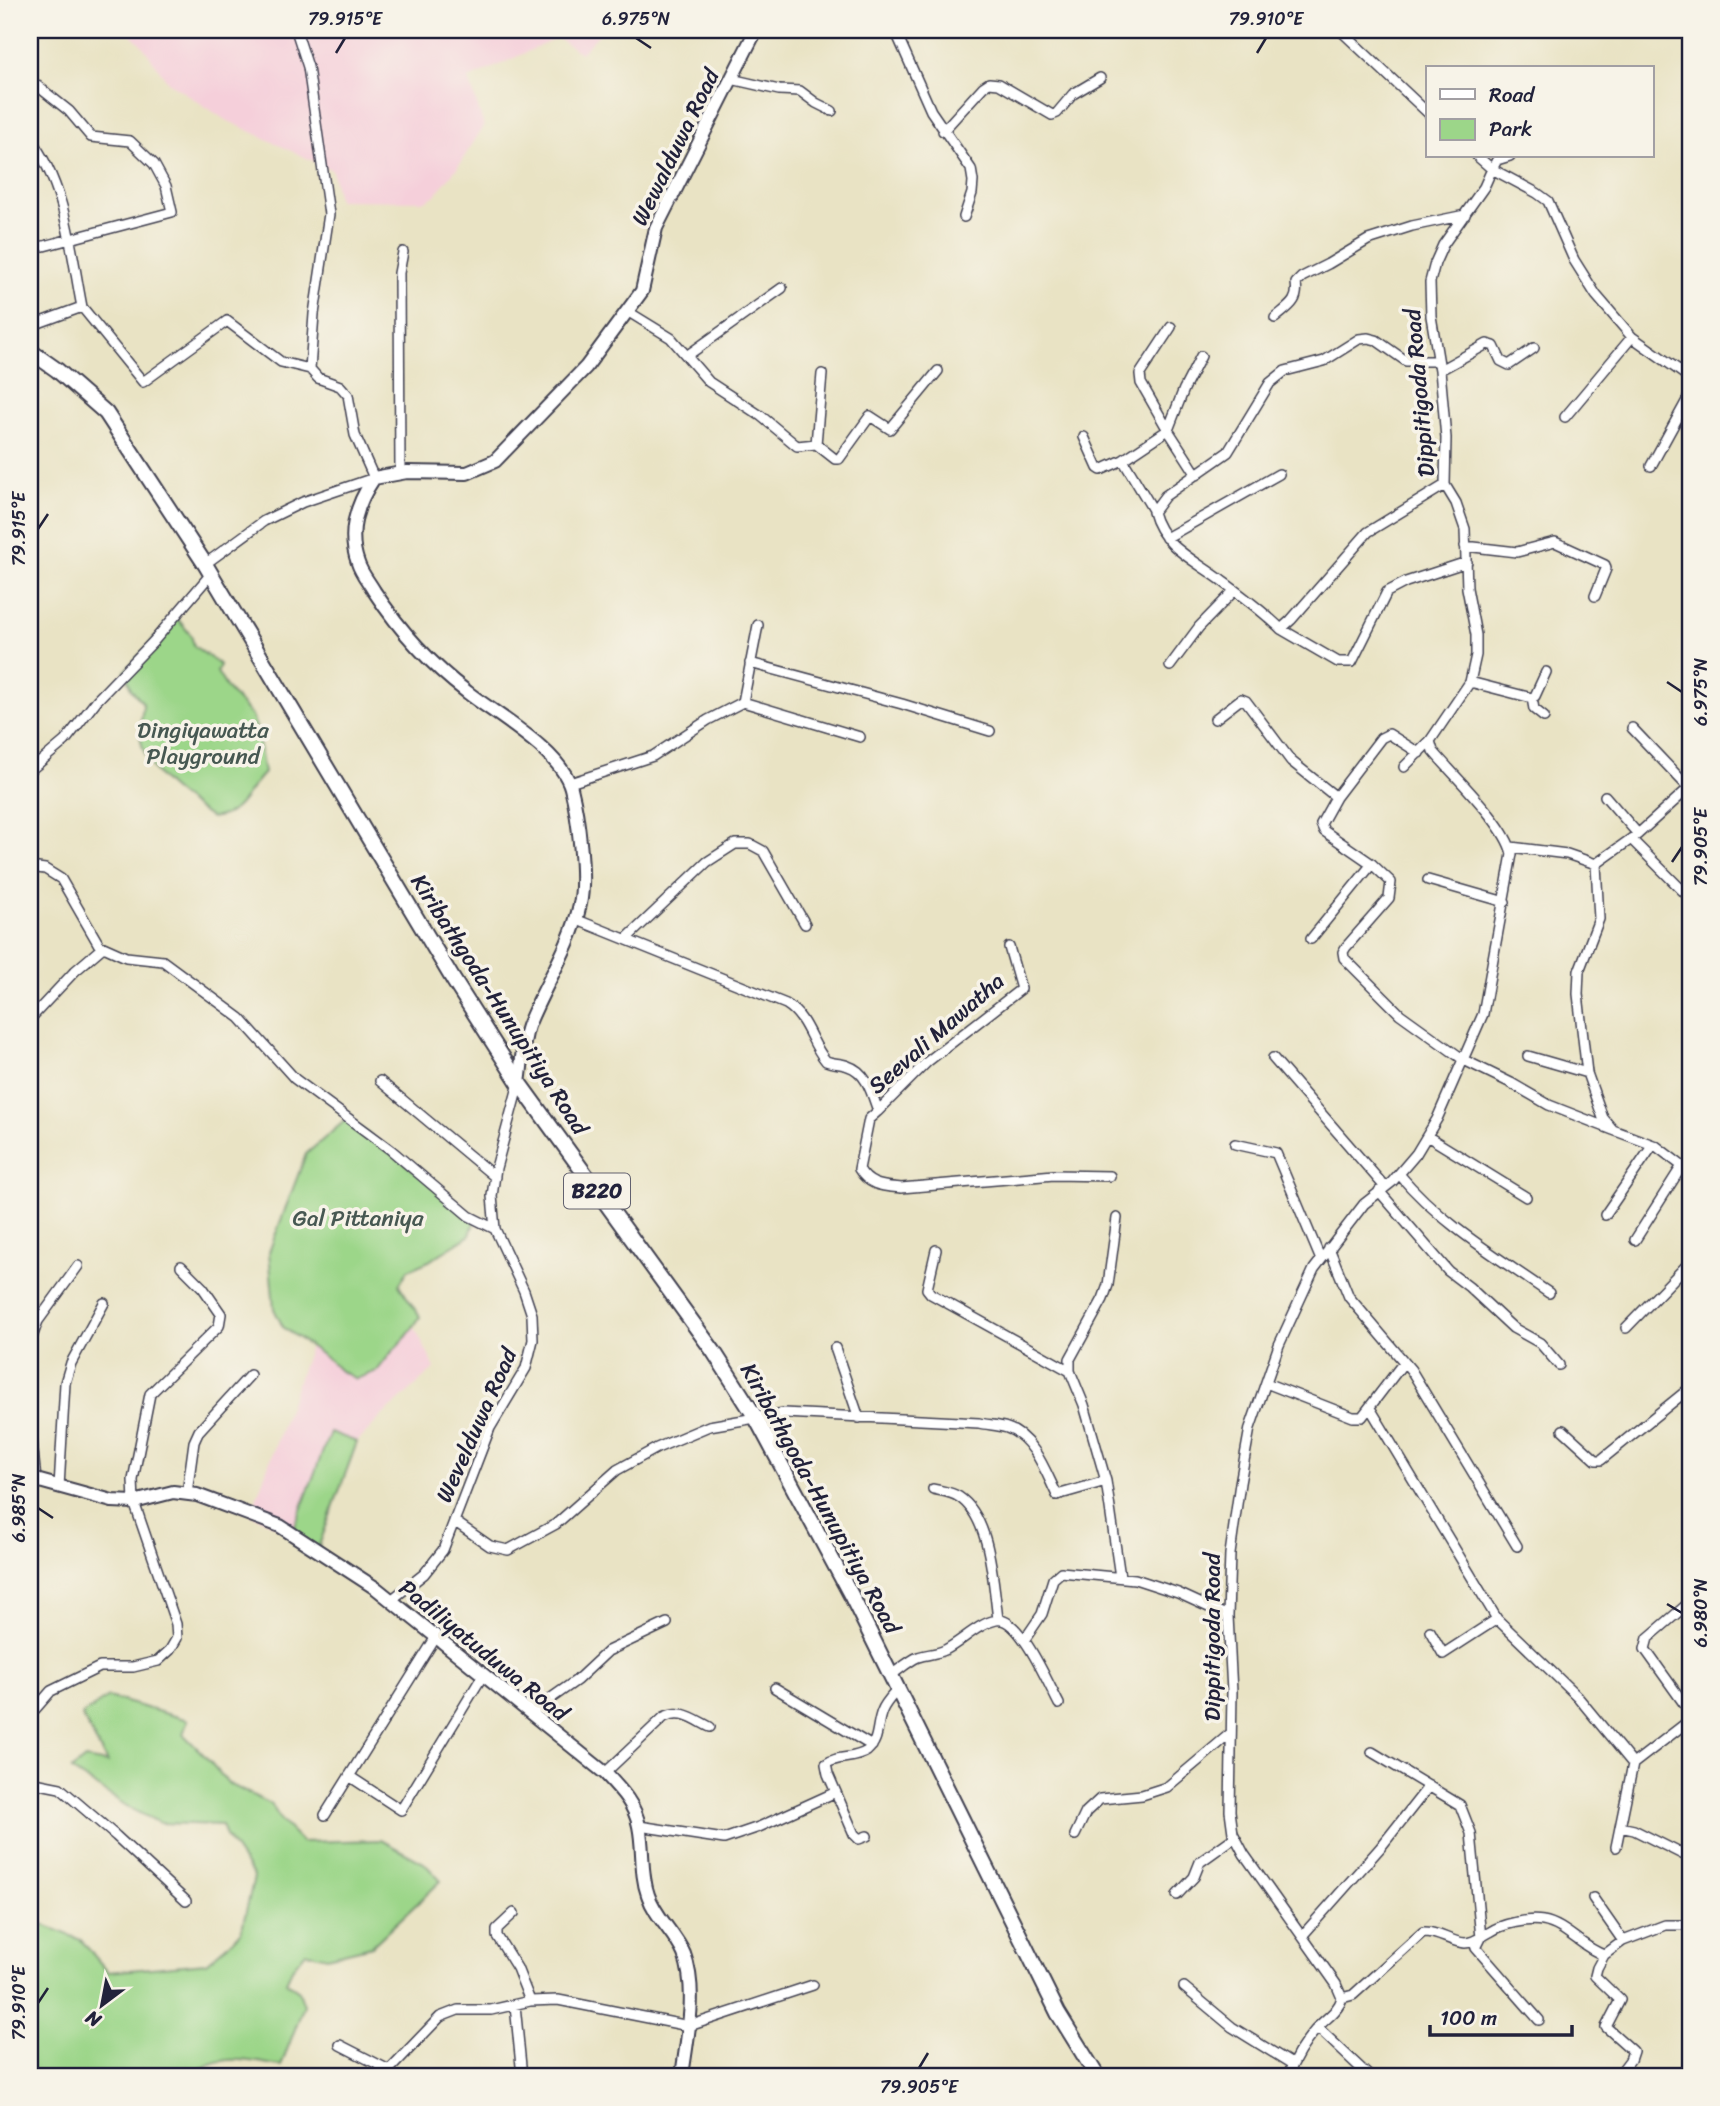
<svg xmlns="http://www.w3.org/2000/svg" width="1720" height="2106" font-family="Sriracha,sans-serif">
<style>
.built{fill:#f5cfda}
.green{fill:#9cd689;stroke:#5f7c62;stroke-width:2}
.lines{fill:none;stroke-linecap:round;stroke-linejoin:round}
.street-casing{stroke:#403f50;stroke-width:12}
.secondary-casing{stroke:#403f50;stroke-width:16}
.primary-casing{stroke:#403f50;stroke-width:18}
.street{stroke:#fff;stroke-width:9}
.secondary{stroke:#fff;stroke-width:12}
.primary{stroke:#fff;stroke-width:14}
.ticks{fill:none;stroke:#22223b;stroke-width:2.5}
.labels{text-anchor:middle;stroke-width:7;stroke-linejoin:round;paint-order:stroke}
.shield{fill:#f7f3e8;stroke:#62616f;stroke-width:2}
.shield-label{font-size:21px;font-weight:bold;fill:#22223b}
.street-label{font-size:23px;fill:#22223b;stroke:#f7f3e8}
.park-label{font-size:23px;fill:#475852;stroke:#f7f3e8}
.neatline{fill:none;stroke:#22223b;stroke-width:2.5}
.ticks-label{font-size:18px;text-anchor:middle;fill:#22223b}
</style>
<rect width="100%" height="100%" fill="#f7f3e8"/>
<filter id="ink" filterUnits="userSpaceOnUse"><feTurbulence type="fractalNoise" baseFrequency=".0143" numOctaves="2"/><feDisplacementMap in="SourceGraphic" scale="14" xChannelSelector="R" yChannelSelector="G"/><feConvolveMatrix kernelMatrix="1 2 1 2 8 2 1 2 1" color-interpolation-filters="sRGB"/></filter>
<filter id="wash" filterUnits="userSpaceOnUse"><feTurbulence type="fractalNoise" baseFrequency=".00686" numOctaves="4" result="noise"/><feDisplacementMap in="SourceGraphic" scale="28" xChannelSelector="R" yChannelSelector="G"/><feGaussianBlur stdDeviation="1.57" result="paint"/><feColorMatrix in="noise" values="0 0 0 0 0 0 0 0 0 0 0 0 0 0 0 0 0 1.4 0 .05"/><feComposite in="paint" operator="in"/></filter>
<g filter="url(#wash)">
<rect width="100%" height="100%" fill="#e9e3c4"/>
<path class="built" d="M126 30H603L581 53 557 38 469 79 484 126 457 168 434 196 425 201 338 200 332 170 224 119 168 82 141 44Z
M414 1326 435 1368 383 1415 357 1442 330 1432 292 1534 251 1514 310 1346 340 1371H377Z"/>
<path class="green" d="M175 616 191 635 194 646 220 665 217 672 228 690 252 716 257 730 264 773C243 794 243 814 211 818 181 797 141 772 140 731 140 722 143 712 143 703L131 689 125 671Z
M348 1118 475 1219 470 1235 429 1261 408 1270 399 1285 420 1317 407 1336 391 1353 377 1371 356 1379 340 1371 329 1360 283 1327 274 1309 269 1252 306 1154Z
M330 1432 357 1442 317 1551 292 1534Z
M108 1697 188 1720 183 1734 205 1756 229 1784 271 1804 282 1822 302 1842 381 1840 424 1863 441 1881 372 1946 327 1957 306 1952 292 1969 286 1982 299 1991 304 2005 281 2066C248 2061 219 2051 192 2076H30V1919L81 1940 108 1972 206 1963 241 1933 254 1877 226 1836 222 1825 160 1823 133 1810 71 1770 85 1759 107 1763 82 1715Z"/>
</g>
<g filter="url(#ink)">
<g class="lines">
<g class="street-casing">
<path id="street" d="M895 30 931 111 971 169 973 181 972 193 964 217
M1340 30 1428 113
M731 79 779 90 800 91 816 103 832 111
M30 83 35 84 69 111 91 137 130 141 154 164 166 186 172 212 44 246 30 247
M943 131 983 87 989 83 999 84 1052 115 1057 113 1073 94 1100 78
M30 139C66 185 71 251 82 307
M1510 156 1497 160 1492 169 1537 193 1548 201 1574 260 1596 295 1632 337 1690 378
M627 311 671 338 709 382 761 416 797 446 816 444 835 459H839L870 416 890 429 938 371
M1275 318C1289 306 1299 302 1296 283L1302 277 1328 264 1368 240 1412 226 1465 215
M30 326 82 307 143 382 227 321 281 362 310 369
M688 355 782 288
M1437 361H1406L1376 340 1368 338 1359 339 1324 361 1285 371 1270 383 1228 452 1165 496 1153 512C1162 547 1195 560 1221 580 1241 595 1263 611 1281 629L1291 620 1368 532 1445 485
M1440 370 1487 344 1494 346 1501 361 1509 365 1534 348
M1565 417 1632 337
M1084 437 1098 468 1101 470 1123 460
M816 444 822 374
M1651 466 1690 395
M400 474 399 273 403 252
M1197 475 1168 430 1184 389 1201 356
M1153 510 1123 460 1168 430 1141 383 1140 374 1171 327
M1166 538 1279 474
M1465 546 1517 552 1555 542 1605 565 1606 569 1595 596
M205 564 264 521 303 502 374 478 355 435 348 395 340 386 318 378 310 369 314 314 329 214 308 67 296 30
M1281 629 1338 662H1352L1387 592 1406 582 1467 562
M750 663 902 704 990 731
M1170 666 1199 627 1234 591
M1470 682 1532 698 1535 696 1546 672
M1532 698 1534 709 1544 717
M743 702 860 737
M1215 719 1241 699 1246 701 1291 761 1336 797
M1632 728 1689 788
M1419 753 1389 734 1381 738 1336 797 1321 824 1324 831 1372 864 1391 882 1389 898 1346 947 1343 952 1344 958 1400 1014 1464 1060 1511 1083 1549 1105 1613 1130
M30 766 33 768 65 741 97 700 153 642 211 574
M1404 767 1430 741
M570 783 653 756 708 720 743 702 758 625
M1605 796 1638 834
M1631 839 1690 898
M1511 847 1567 854 1596 864 1599 919 1579 971 1578 994 1587 1073 1603 1118 1613 1130 1656 1146 1690 1172
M1596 864 1638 834 1690 787
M30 867 45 869 61 879 99 945 126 957 163 961 240 1018 295 1079 391 1150 469 1216 495 1229
M1428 880 1505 902
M575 919 786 1004C808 1018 810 1042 826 1061 833 1064 841 1063 848 1066 867 1072 872 1094 878 1111L927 1062 1021 989 1009 947
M626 939 707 862 735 844H750L763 851 805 924
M1311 939 1372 864
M30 1019 75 971 103 947
M1528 1056 1587 1073
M1273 1058 1385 1187
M380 1081 495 1177
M878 1111 869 1119 859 1169C869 1186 882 1186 901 1188L1054 1175 1110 1176
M1427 1136 1526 1197
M1235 1144 1276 1153 1321 1260
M1399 1174C1441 1224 1496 1256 1549 1293
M1379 1191 1448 1271 1469 1287 1513 1328 1540 1343 1559 1365
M1605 1215 1653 1145
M1635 1240 1682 1166
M1329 1248 1349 1297 1411 1370 1517 1546
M936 1250 927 1289 931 1294 1070 1371
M1626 1328 1690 1262
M30 1343 38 1321 78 1266
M835 1348 859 1418
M1266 1383 1353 1417H1362L1404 1362
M1370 1408 1497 1619 1577 1696 1633 1764 1616 1847
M30 1420 36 1480
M1563 1430 1596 1460H1601L1690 1388
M1106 1481 1084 1405 1070 1371V1359L1103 1299 1108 1285 1117 1218
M59 1487 65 1383 71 1363 104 1303
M933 1489C941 1491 952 1492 959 1497 991 1518 993 1583 998 1619
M187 1493 194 1442 199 1431 250 1375
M454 1521 490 1546 508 1550 556 1524 617 1470 657 1448 709 1426 784 1413 979 1423C988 1425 999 1425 1007 1428 1034 1437 1046 1473 1057 1495L1106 1481 1120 1577
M390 1601 424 1574 443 1550 490 1428 526 1368 533 1340 532 1315 524 1291 495 1229 492 1196 496 1168 519 1083
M1690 1602 1648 1638 1645 1649 1690 1712
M1430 1631 1443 1654 1497 1619
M1025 1639 1042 1614 1053 1579 1061 1572 1135 1579 1178 1593 1228 1616
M891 1675C900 1669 909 1661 918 1657 927 1654 937 1654 945 1650 962 1641 978 1624 996 1620 1020 1615 1049 1686 1059 1704
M775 1688 872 1746
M530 1713 577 1680 608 1651 667 1623
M30 1715 51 1691 100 1667H133L158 1661 170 1650 177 1638 176 1624 134 1502 133 1480 150 1394 219 1326 221 1314 203 1288 181 1266
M1372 1752 1460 1805 1471 1833 1481 1938 1476 1948 1539 2020
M1633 1764 1690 1720
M605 1773 664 1717C681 1708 694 1719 710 1727
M349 1776 401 1810 483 1675
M30 1782 60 1788 116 1836 186 1901
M325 1815 436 1637
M639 1826 724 1839 759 1827 836 1792
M1620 1827 1634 1830 1690 1858
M1075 1835 1086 1812 1100 1799 1142 1795 1167 1787 1231 1733
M867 1836 859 1839 854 1834 828 1774 826 1764C837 1755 854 1760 867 1751 880 1740 876 1725 882 1711 885 1703 892 1696 898 1689
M1177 1895 1194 1877 1200 1862 1235 1837
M1593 1898 1623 1941
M514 1913 497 1929V1936L517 1968 530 2001
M1302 1936 1380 1848 1429 1786
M1604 1955 1597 1968 1595 1976 1620 2000 1606 2027 1633 2051 1630 2060 1618 2076
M1184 1987 1232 2027 1292 2064
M1342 1998 1353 1995 1423 1932C1438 1931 1450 1942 1465 1943 1474 1943 1482 1936 1490 1932 1502 1924 1528 1918 1543 1921 1566 1925 1582 1948 1604 1955L1623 1941 1665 1925H1690
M515 2005 522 2076
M1317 2027 1369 2076
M340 2045 389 2070 440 2017 458 2010H491L530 2001 558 2000 689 2026 813 1985
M1288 2076C1294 2059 1305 2042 1317 2028 1326 2018 1338 2012 1342 1998L1336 1984 1244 1854 1233 1833 1230 1811 1232 1692 1228 1616 1230 1554 1240 1483 1250 1428 1279 1345 1314 1269 1364 1204 1392 1182 1416 1154 1437 1119 1483 1014 1512 854C1506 825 1454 776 1433 751L1430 741 1470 682 1476 655V635L1467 588 1465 529 1456 503 1445 485 1446 438 1440 370 1431 316 1430 282 1435 263 1443 245 1484 187 1492 169 1477 156"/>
</g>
<g class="secondary-casing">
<path id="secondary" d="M519 1083C522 1065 522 1043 528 1026 544 985 571 947 580 904 586 877 578 815 571 788 561 751 496 715 467 692 430 664 399 629 374 591 369 582 361 573 358 563 347 533 357 503 374 478L407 472 467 473 495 461 586 367 642 291 656 228 756 30
M30 1480H36L112 1501 134 1502 173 1492 197 1495 280 1526 377 1589 605 1773C620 1789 635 1804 639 1826 644 1849 640 1873 648 1895 655 1917 675 1933 684 1954 698 1991 687 2038 682 2076"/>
</g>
<g class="primary-casing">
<path id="primary" d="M30 351 57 370 106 413 205 564 454 981 519 1083 714 1352 756 1418 851 1595 1058 2013 1097 2076"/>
</g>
<use href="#street" class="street"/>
<use href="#secondary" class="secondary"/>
<use href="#primary" class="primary"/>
</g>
</g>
<path class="ticks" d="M636 38 651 48M336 53 345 38M1257 53 1266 38M38 529 48 514M1667 682 1682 692M1672 862 1682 847M38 1508 53 1518M1667 1604 1682 1613M38 2003 48 1988M919 2068 928 2053"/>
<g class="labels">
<rect class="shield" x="564" y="1173.5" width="66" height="35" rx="5"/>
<g class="shield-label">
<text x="597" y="1198">B220</text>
</g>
<g class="street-label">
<text transform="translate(675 147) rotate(-64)" y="8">Wewalduwa Road</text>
<text transform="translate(1419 393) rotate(-95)" y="8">Dippitigoda Road</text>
<text transform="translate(500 1004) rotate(57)" y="8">Kiribathgoda-Hunupitiya Road</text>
<text transform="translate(936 1033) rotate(-41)" y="8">Seevali Mawatha</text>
<text transform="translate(476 1425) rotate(-66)" y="8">Wevelduwa Road</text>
<text transform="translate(821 1498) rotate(61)" y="8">Kiribathgoda-Hunupitiya Road</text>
<text transform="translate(1212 1637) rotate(-90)" y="8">Dippitigoda Road</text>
<text transform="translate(484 1650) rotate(39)" y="8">Padiliyatuduwa Road</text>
</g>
<g class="park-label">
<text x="203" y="738">Dingiyawatta<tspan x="203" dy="26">Playground</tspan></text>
<text x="358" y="1226">Gal Pittaniya</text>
</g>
</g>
<rect width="1720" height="2106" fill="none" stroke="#f7f3e8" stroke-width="77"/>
<rect x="1426" y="66" width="228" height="91" fill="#f7f3e8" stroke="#a29fa3" stroke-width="2"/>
<rect x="1440" y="89" width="35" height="10" fill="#ffffff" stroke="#a29fa3" stroke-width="2"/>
<text x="1489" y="102" font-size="21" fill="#22223b">Road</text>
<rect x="1440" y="119" width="35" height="21" fill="#9cd689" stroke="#a29fa3" stroke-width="2"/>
<text x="1489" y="136" font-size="21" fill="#22223b">Park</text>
<g transform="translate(102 2005) rotate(212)" stroke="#f7f3e8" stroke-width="5" paint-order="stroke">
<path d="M0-5L12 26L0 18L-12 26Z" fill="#22223b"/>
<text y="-10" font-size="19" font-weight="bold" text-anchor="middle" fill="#22223b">N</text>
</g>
<path d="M1430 2025v10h142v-10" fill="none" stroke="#22223b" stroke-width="3.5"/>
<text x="1440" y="2025" font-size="21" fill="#22223b" stroke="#f7f3e8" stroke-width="5" paint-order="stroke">100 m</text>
<rect x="38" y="38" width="1644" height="2030" class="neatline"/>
<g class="ticks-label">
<text x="345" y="25">79.915°E</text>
<text x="636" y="25">6.975°N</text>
<text x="1266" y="25">79.910°E</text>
<text transform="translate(19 529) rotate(-90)" y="6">79.915°E</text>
<text transform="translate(1701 692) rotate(-90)" y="6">6.975°N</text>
<text transform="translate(1701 847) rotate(-90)" y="6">79.905°E</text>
<text transform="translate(19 1508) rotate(-90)" y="6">6.985°N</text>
<text transform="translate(1701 1613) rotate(-90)" y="6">6.980°N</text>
<text transform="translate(19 2003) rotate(-90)" y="6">79.910°E</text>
<text x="919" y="2093">79.905°E</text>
</g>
</svg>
